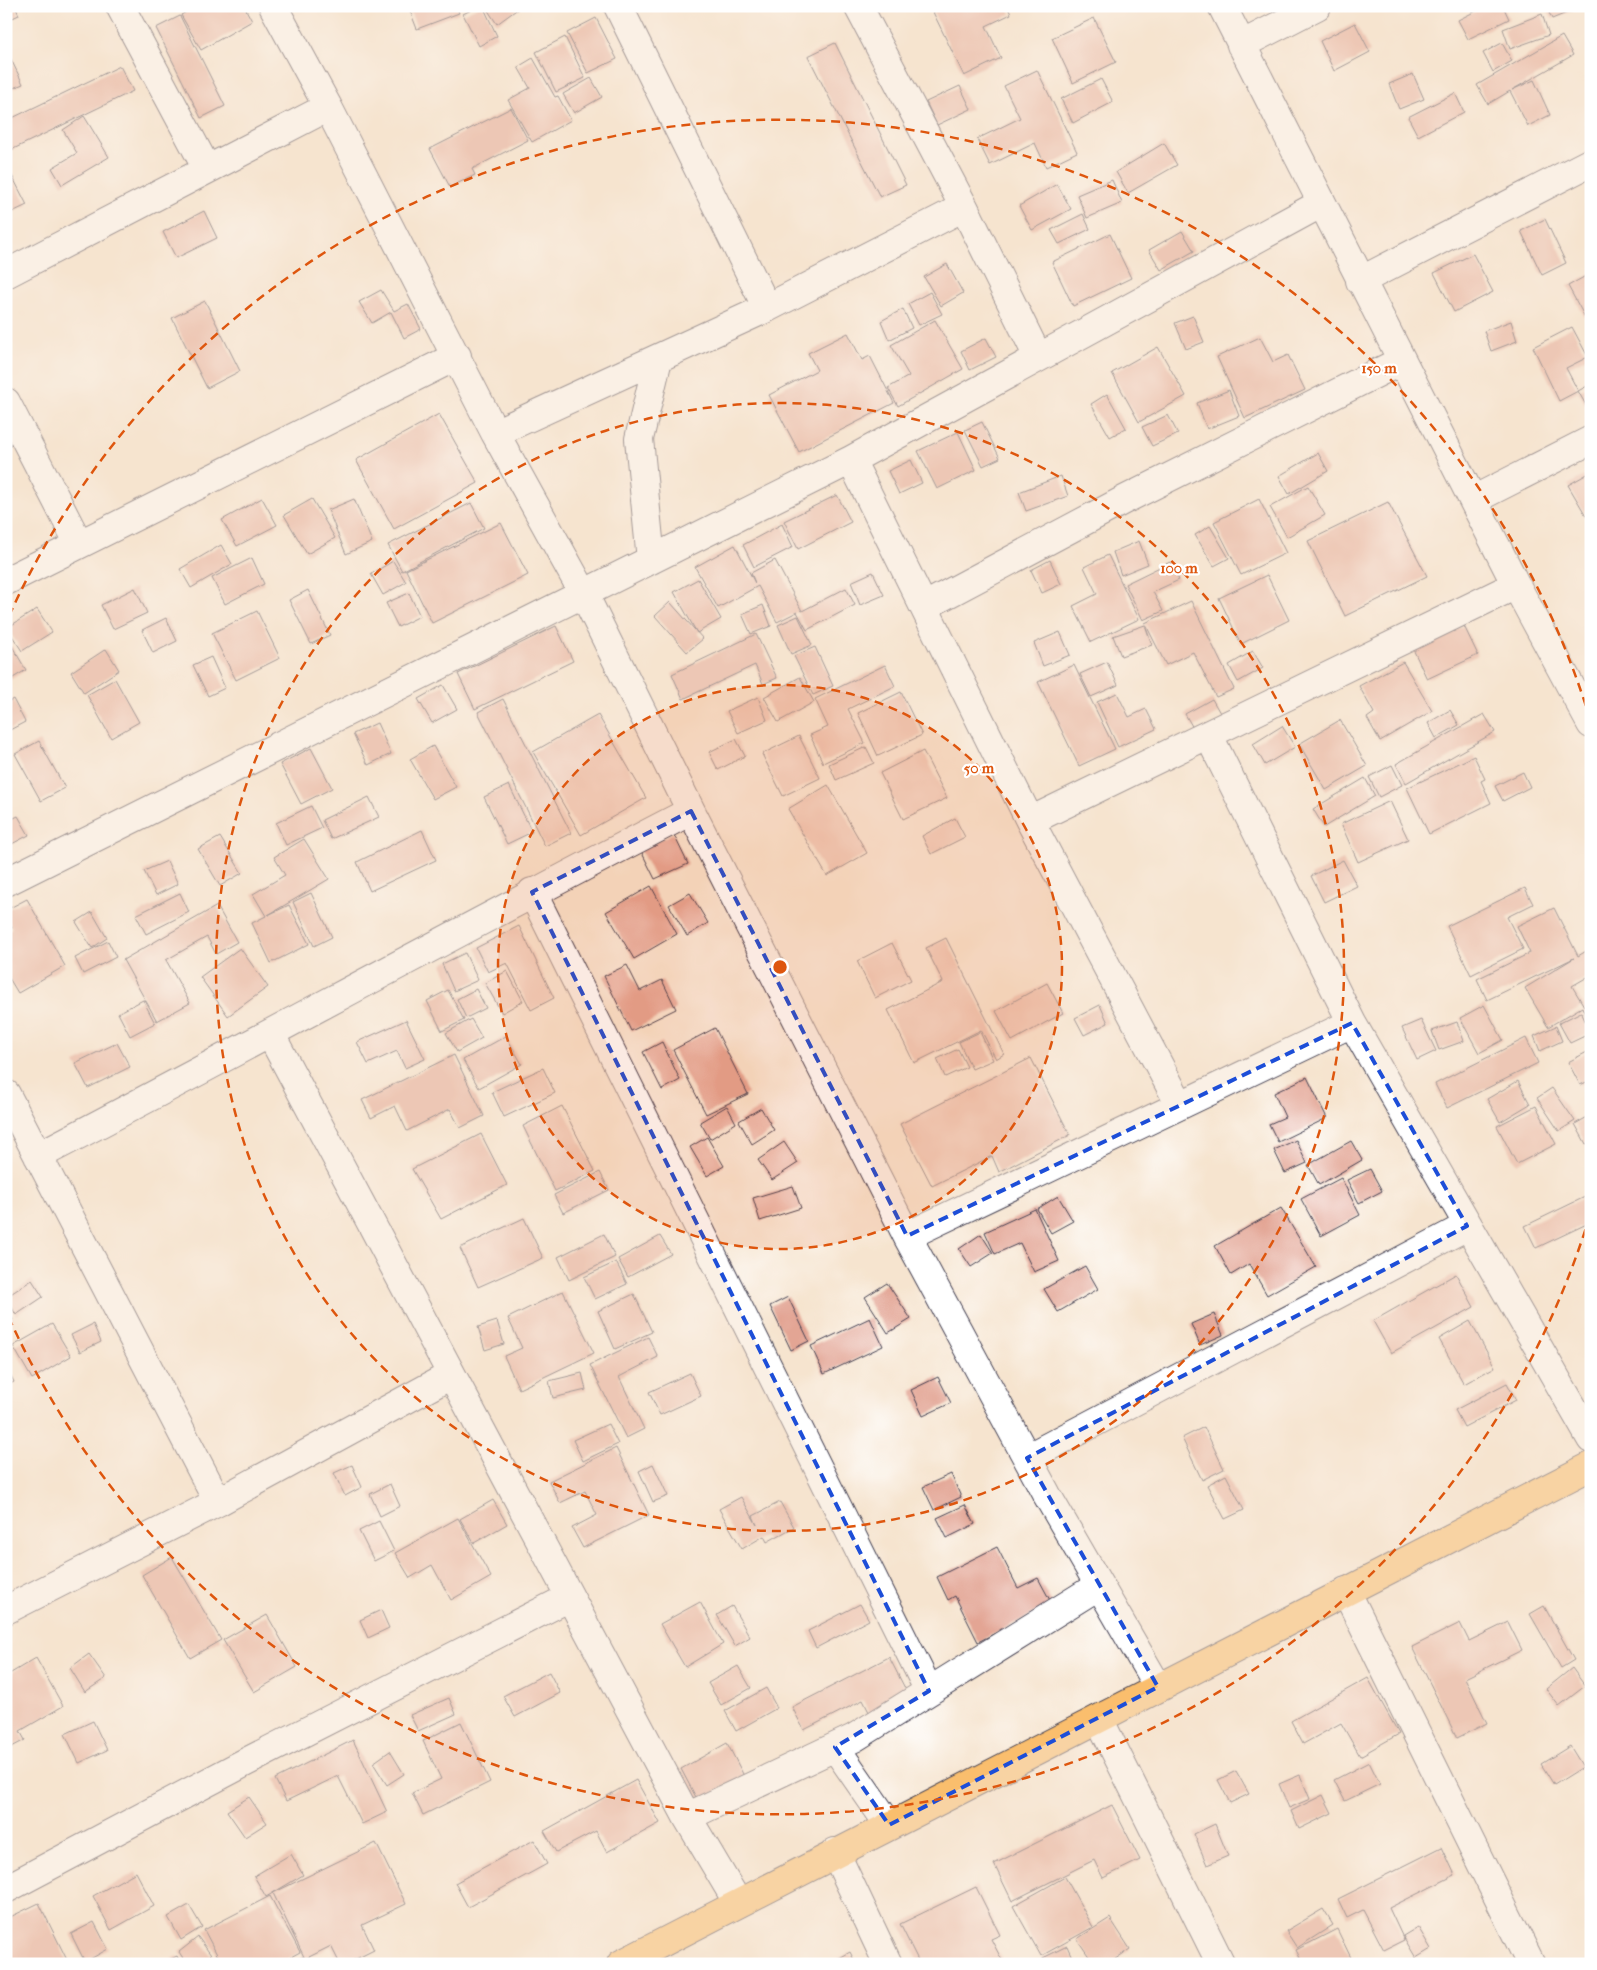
<svg xmlns="http://www.w3.org/2000/svg" width="1597" height="1970" font-family="'IM FELL French Canon',serif">
<style>
.building{fill:#e3a594}
.lines{fill:none;stroke-linecap:round;stroke-linejoin:round}
.minor-casing{stroke:#423f51;stroke-width:30}
.highway-casing{stroke:#423f51;stroke-width:30}
.minor{stroke:#fff;stroke-width:28}
.highway{stroke:#fabe6d;stroke-width:28}
.marked{fill:none;stroke:#1d4ed8;stroke-width:4;stroke-dasharray:10 6;stroke-linejoin:round}
.ring{fill:none;stroke:#de560e;stroke-width:2.5;stroke-dasharray:9 6}
.centre{fill:#de560e;stroke:#fff;stroke-width:2.5}
.ring-label{font-size:15px;text-anchor:middle;font-weight:bold;fill:#de560e;stroke:#fff;stroke-width:4.5;stroke-linejoin:round;paint-order:stroke}
</style>
<rect width="100%" height="100%" fill="#fff"/>
<filter id="ink" filterUnits="userSpaceOnUse"><feTurbulence type="fractalNoise" baseFrequency=".02" numOctaves="2"/><feDisplacementMap in="SourceGraphic" scale="10" xChannelSelector="R" yChannelSelector="G"/><feConvolveMatrix kernelMatrix="1 2 1 2 8 2 1 2 1" color-interpolation-filters="sRGB"/></filter>
<filter id="wash" filterUnits="userSpaceOnUse"><feTurbulence type="fractalNoise" baseFrequency=".0096" numOctaves="4" result="noise"/><feDisplacementMap in="SourceGraphic" scale="20" xChannelSelector="R" yChannelSelector="G"/><feGaussianBlur stdDeviation="1.12" result="paint"/><feColorMatrix in="noise" values="0 0 0 0 0 0 0 0 0 0 0 0 0 0 0 0 0 1.4 0 .05"/><feComposite in="paint" operator="in"/></filter>
<g filter="url(#wash)">
<rect width="100%" height="100%" fill="#f6e4cf"/>
<g id="blocks">
<path class="building" d="M6 6H15L19 15 6 21Z
M196 6H244L252 21 201 50 181 15Z
M382 6H398L385 13Z
M422 6H456L459 13 417 29 410 11Z
M479 6H483L497 36 479 46 463 14Z
M485 6H518L519 8 497 24Z
M935 6H1007L1011 14 986 26 1001 58 964 76 931 8Z
M1486 6H1503L1509 19 1468 39 1458 20Z
M1546 6H1574L1576 9 1552 19Z
M1542 14 1549 35 1510 49 1503 29Z
M180 16 225 106 201 118 156 28Z
M596 18 617 59 588 73 567 33Z
M1094 18 1116 62 1073 83 1052 38Z
M1355 23 1370 52 1334 71 1320 41Z
M1562 36 1573 55 1512 90 1534 80 1550 115 1528 126 1510 91 1488 104 1477 85Z
M565 37 585 78 556 92 536 52Z
M835 43 906 185 880 197 808 56Z
M1502 43 1512 61 1493 72 1483 53Z
M6 49 23 84 6 91Z
M533 58 555 97 558 96 571 120 532 142 508 100 530 88 518 67Z
M120 66 133 91 7 152 6 121Z
M1037 70 1077 152 1046 167 1035 143 990 165 977 139 1020 118 1004 86Z
M1413 74 1424 99 1399 109 1389 84Z
M591 78 602 97 574 113 563 94Z
M1101 79 1113 102 1073 123 1061 99Z
M960 86 971 109 937 125 926 102Z
M1455 93 1464 112 1418 136 1408 117Z
M511 108 528 140 472 169 475 175 450 187 430 149Z
M84 116 109 157 62 185 52 168 77 153 63 130Z
M1164 143 1177 165 1128 193 1116 172Z
M6 164 27 205 6 215Z
M1112 180 1122 203 1087 218 1077 195Z
M1057 184 1071 209 1032 230 1019 206Z
M204 211 217 238 176 258 163 232Z
M1083 214 1090 229 1059 244 1051 230Z
M1545 219 1566 263 1542 275 1521 231Z
M1182 231 1194 251 1161 270 1149 250Z
M1110 234 1131 278 1073 306 1052 262Z
M1473 254 1493 292 1454 312 1434 273Z
M947 264 963 293 941 306 924 277Z
M1591 273V319L1587 321 1568 286Z
M381 290 394 311 408 304 421 329 404 338 391 312 372 323 359 302Z
M930 292 942 314 919 325 908 304Z
M205 301 240 371 207 388 172 318Z
M903 309 912 328 889 340 881 321Z
M1193 316 1204 342 1186 349 1175 323Z
M935 320 963 369 898 406 888 388 909 376 891 345Z
M1511 321 1517 341 1491 351 1484 331Z
M1572 327 1588 357 1566 368 1578 391 1559 401 1533 347Z
M848 333 862 360 870 356 894 403 799 452 769 395 817 370 808 353Z
M1260 337 1273 362 1288 355 1305 390 1245 418 1217 357Z
M986 338 996 357 970 370 961 351Z
M1158 347 1186 396 1139 422 1112 373Z
M1591 384V414L1578 391Z
M1229 390 1239 416 1207 429 1197 403Z
M1107 394 1126 428 1110 437 1091 404Z
M439 414 478 483 394 529 356 460Z
M1168 415 1178 434 1152 446 1142 427Z
M982 422 1000 458 983 466 965 430Z
M958 432 976 470 937 489 918 451Z
M1318 453 1328 471 1289 494 1279 476Z
M911 460 922 483 899 494 888 471Z
M1591 472V524L1568 485Z
M1061 476 1068 496 1026 511 1019 492Z
M1308 486 1325 515 1287 537 1270 507Z
M837 495 851 522 798 549 784 521Z
M262 498 277 525 237 546 222 520Z
M312 499 335 538 307 554 284 515Z
M354 499 372 542 346 554 328 510Z
M1259 499 1286 553 1241 575 1214 522Z
M1388 502 1427 576 1345 616 1308 541Z
M471 503 484 528 402 571 388 545Z
M501 523 528 575 432 623 406 570Z
M782 524 793 547 754 567 743 545Z
M1210 526 1229 558 1214 566 1195 535Z
M1139 541 1148 564 1121 575 1113 552Z
M221 545 232 564 191 588 180 569Z
M735 545 755 583 751 573 775 560 802 611 846 588 855 605 807 630 797 612 777 622 758 586 718 608 695 567Z
M1108 555 1139 619 1091 642 1073 606 1097 594 1084 567Z
M252 558 264 584 225 604 212 578Z
M1050 560 1061 584 1042 593 1031 570Z
M393 561 406 582 383 595 371 574Z
M1170 562 1179 580 1153 592 1163 611 1143 620 1125 584Z
M873 572 884 595 860 605 851 582Z
M1267 575 1289 620 1241 644 1219 598Z
M698 579 721 619 697 633 674 592Z
M135 588 147 613 113 629 101 605Z
M308 590 330 635 311 644 289 600Z
M409 593 420 616 398 627 386 603Z
M1191 601 1234 689 1216 697 1193 652 1166 665 1145 623Z
M670 602 703 639 687 652 655 616Z
M763 605 771 626 751 634 742 614Z
M37 609 52 632 22 651 7 628Z
M257 611 280 658 236 680 212 633Z
M798 616 812 645 791 654 778 625Z
M166 618 177 641 153 653 142 630Z
M1145 625 1152 645 1121 656 1113 636Z
M556 626 573 661 475 709 458 674Z
M1464 626 1478 655 1427 679 1413 649Z
M1060 632 1070 655 1043 666 1034 643Z
M756 634 777 678 763 684 755 665 683 699 672 674Z
M12 646 26 670 8 681 6 677V649Z
M815 647 833 686 813 695 794 656Z
M106 649 119 670 84 693 71 672Z
M1253 651 1263 668 1238 682 1229 665Z
M211 657 225 688 208 696 193 665Z
M1107 662 1118 685 1091 697 1080 674Z
M1403 662 1432 711 1380 741 1367 718 1374 713 1359 686Z
M885 665 895 686 848 709 865 743 823 763 810 735 828 727 815 699Z
M1074 665 1115 749 1079 766 1038 682Z
M800 677 814 702 778 722 764 697Z
M115 679 139 722 111 738 87 695Z
M443 685 457 709 432 723 418 699Z
M901 692 922 735 878 756 858 713Z
M1117 693 1129 717 1146 709 1156 729 1118 747 1097 702Z
M758 697 767 720 738 733 727 711Z
M13 699 25 722 6 732V703Z
M503 699 571 833 545 846 478 712Z
M1212 699 1220 713 1193 728 1185 714Z
M1450 710 1459 725 1436 738 1428 723Z
M1484 714 1495 732 1406 783 1396 764Z
M598 715 646 798 581 835 533 752Z
M1340 720 1367 766 1326 790 1299 744Z
M377 723 391 754 368 765 353 734Z
M1282 726 1295 747 1265 765 1253 744Z
M799 736 820 778 783 796 762 754Z
M736 739 745 756 718 770 709 752Z
M39 741 65 788 41 801 15 754Z
M433 746 456 787 433 799 410 759Z
M866 747 874 763 836 780 829 764Z
M311 748 332 788 301 804 280 764Z
M923 751 947 798 903 819 880 773Z
M1474 756 1485 779 1481 781 1491 803 1429 834 1407 788Z
M1392 765 1402 785 1379 797 1369 777Z
M1523 772 1530 787 1503 801 1495 786Z
M1365 778 1375 796 1324 827 1313 809Z
M509 785 532 832 507 844 484 797Z
M828 785 867 853 827 876 788 809Z
M369 797 379 817 331 839 322 820Z
M1390 801 1408 839 1358 862 1341 824Z
M311 806 322 828 286 845 276 823Z
M18 816 29 835 6 847V822Z
M955 818 965 837 931 854 922 836Z
M422 830 436 860 370 891 357 862Z
M673 833 688 864 655 879 640 849Z
M220 837 242 873 220 886 198 849Z
M304 839 329 879 268 915 289 905 309 944 271 963 252 923 266 916 253 894 285 875 274 857Z
M1343 860 1357 886 1324 902 1311 876Z
M167 861 178 884 156 895 144 871Z
M651 886 677 934 634 959 606 912Z
M1525 888 1533 904 1507 917 1523 949 1471 975 1447 926Z
M180 893 189 912 146 934 136 915Z
M311 893 332 937 314 946 293 902Z
M690 893 708 923 687 936 669 905Z
M27 899 65 966 18 993 6 973V932L12 928 6 917V910Z
M217 906 237 942 216 954 207 937 166 960 190 1003 157 1021 123 960Z
M1554 908 1578 956 1588 950 1591 955V975L1572 986 1584 1006 1591 1003V1027L1582 1007 1548 1027 1525 988 1574 958 1487 1000 1477 979 1530 953 1517 926Z
M92 912 107 938 92 948 76 922Z
M519 926 554 998 531 1010 507 963 488 972 476 948Z
M946 938 1004 1054 996 1059 981 1030 914 1063 888 1010 943 982 926 948Z
M108 941 116 957 83 974 75 958Z
M892 943 911 980 875 998 857 961Z
M240 948 268 987 228 1016 200 977Z
M465 953 478 980 454 991 442 964Z
M627 965 640 991 662 980 676 1009 631 1031 604 976Z
M507 971 523 1001 502 1013 485 983Z
M1047 983 1063 1013 1012 1041 996 1011Z
M476 989 486 1008 466 1018 457 999Z
M448 990 464 1020 442 1031 427 1001Z
M143 1000 155 1023 130 1036 118 1013Z
M1100 1005 1108 1023 1084 1035 1075 1018Z
M1484 1005 1503 1040 1479 1053 1460 1018Z
M1581 1012 1591 1033 1570 1043 1559 1023Z
M471 1019 482 1038 457 1052 446 1033Z
M406 1020 425 1059 405 1068 397 1051 368 1064 357 1042Z
M1421 1020 1436 1051 1417 1060 1402 1028Z
M1457 1022 1464 1041 1439 1050 1432 1031Z
M1556 1026 1562 1041 1540 1051 1534 1036Z
M715 1028 748 1094 706 1114 673 1050Z
M980 1032 993 1060 972 1069 959 1042Z
M506 1036 522 1064 479 1088 463 1060Z
M1526 1038 1538 1063 1447 1108 1435 1084Z
M662 1042 680 1080 662 1090 643 1052Z
M117 1043 130 1067 88 1088 75 1063Z
M958 1049 967 1067 945 1077 937 1059Z
M1591 1050V1080L1580 1085 1568 1062Z
M454 1055 484 1116 460 1128 450 1109 407 1131 395 1106 371 1118 362 1100Z
M1031 1058 1070 1135 999 1172 992 1156 932 1186 900 1124Z
M543 1068 555 1093 504 1117 492 1092Z
M1307 1077 1327 1118 1278 1142 1269 1124 1285 1117 1274 1093Z
M1518 1081 1530 1104 1500 1122 1487 1099Z
M1552 1088 1575 1121 1559 1131 1537 1098Z
M562 1106 595 1171 555 1191 523 1126Z
M727 1106 736 1123 710 1139 700 1122Z
M1536 1106 1556 1144 1517 1164 1497 1126Z
M761 1108 774 1130 752 1144 739 1121Z
M1591 1115V1142L1586 1144 1575 1124Z
M481 1134 507 1185 441 1219 412 1169Z
M707 1137 724 1166 707 1176 690 1147Z
M1296 1140 1307 1163 1285 1173 1274 1150Z
M1351 1141 1362 1160 1319 1185 1308 1165Z
M784 1142 798 1163 772 1180 758 1160Z
M1370 1169 1382 1191 1359 1203 1347 1180Z
M600 1172 609 1190 563 1213 554 1195Z
M1341 1178 1360 1215 1321 1236 1301 1199Z
M793 1186 801 1208 760 1221 753 1198Z
M1058 1196 1073 1221 1051 1233 1037 1209Z
M1587 1196 1591 1203V1222L1536 1248 1525 1226Z
M1281 1208 1316 1267 1267 1295 1249 1264 1231 1275 1215 1246Z
M1035 1209 1059 1261 1034 1272 1020 1243 995 1254 985 1232Z
M524 1218 543 1258 478 1287 460 1248Z
M604 1234 615 1257 569 1280 558 1257Z
M981 1234 993 1253 971 1267 959 1249Z
M660 1236 671 1254 628 1277 618 1259Z
M616 1262 627 1284 595 1299 584 1277Z
M1085 1266 1098 1289 1058 1312 1044 1289Z
M1456 1274 1474 1307 1391 1353 1373 1321Z
M32 1280 43 1297 16 1315 6 1297Z
M887 1283 911 1319 888 1333 865 1297Z
M563 1291 594 1353 519 1389 504 1356 522 1348 508 1318Z
M634 1294 652 1332 615 1349 598 1311Z
M788 1297 809 1341 791 1350 770 1306Z
M6 1305 13 1320 6 1323Z
M1214 1314 1223 1335 1200 1345 1191 1324Z
M870 1318 883 1346 824 1374 811 1346Z
M497 1321 504 1344 485 1350 478 1327Z
M1470 1321 1495 1367 1464 1384 1439 1339Z
M52 1324 71 1356 32 1379 13 1346Z
M93 1324 101 1342 80 1352 71 1335Z
M648 1337 658 1357 619 1377 644 1429 626 1438 590 1365Z
M6 1366 14 1382 6 1386Z
M582 1373 586 1390 553 1398 549 1381Z
M690 1373 701 1396 660 1415 649 1392Z
M938 1377 951 1403 923 1416 911 1390Z
M1507 1383 1516 1400 1464 1427 1455 1410Z
M608 1424 618 1444 583 1461 573 1440Z
M1204 1427 1224 1469 1202 1480 1182 1438Z
M616 1448 649 1515 583 1548 572 1528 597 1515 585 1491 560 1503 549 1481Z
M653 1464 668 1496 653 1502 639 1471Z
M352 1465 362 1487 345 1496 334 1473Z
M951 1474 961 1497 934 1510 923 1487Z
M1226 1475 1244 1510 1225 1519 1207 1485Z
M390 1484 400 1506 380 1516 370 1494Z
M741 1497 757 1525 753 1516 780 1502 794 1527 767 1542 764 1536 742 1549 719 1509Z
M493 1500 507 1524 474 1543 460 1519Z
M965 1505 975 1524 947 1538 937 1518Z
M458 1518 491 1577 451 1600 432 1565 410 1578 395 1553Z
M379 1521 394 1551 374 1561 359 1531Z
M997 1547 1018 1588 1038 1578 1052 1604 978 1642 955 1596 948 1600 937 1577Z
M172 1557 221 1640 190 1658 142 1575Z
M700 1602 723 1644 685 1667 660 1624Z
M860 1604 869 1620 816 1648 808 1631Z
M732 1606 750 1637 735 1646 717 1615Z
M1544 1606 1574 1660 1561 1668 1530 1614Z
M381 1610 389 1628 368 1638 360 1620Z
M267 1615 297 1667 254 1692 223 1640Z
M1508 1622 1522 1650 1465 1678 1487 1723 1457 1738 1412 1647 1460 1623 1469 1641Z
M89 1654 106 1678 85 1692 70 1668Z
M889 1657 911 1700 873 1720 863 1700 804 1730 792 1707Z
M36 1658 63 1706 20 1731 25 1740 6 1750V1676Z
M738 1666 751 1688 721 1705 708 1683Z
M1572 1668 1585 1686 1559 1706 1546 1689Z
M549 1672 560 1693 515 1717 503 1696Z
M1368 1678 1399 1734 1360 1756 1341 1723 1303 1744 1291 1721Z
M766 1688 777 1708 736 1731 725 1711Z
M449 1698 456 1714 418 1731 410 1715Z
M93 1721 107 1750 79 1763 65 1734Z
M461 1722 490 1782 423 1815 412 1793 441 1779 423 1741Z
M353 1740 387 1812 362 1824 338 1776 286 1801 275 1779Z
M727 1743 744 1776 698 1801 681 1769Z
M1570 1746 1583 1767 1554 1785 1541 1764Z
M390 1751 404 1774 387 1785 373 1763Z
M1369 1762 1380 1784 1345 1801 1334 1780Z
M1591 1769V1784L1584 1773Z
M1236 1771 1249 1794 1230 1803 1218 1780Z
M1300 1775 1310 1799 1289 1808 1279 1784Z
M636 1780 660 1823 607 1852 596 1831 556 1852 544 1831Z
M1323 1795 1332 1813 1299 1829 1291 1811Z
M249 1797 267 1823 245 1837 227 1811Z
M1112 1805 1140 1860 1103 1878 1094 1860 1012 1901 994 1864Z
M1215 1824 1228 1856 1207 1865 1194 1834Z
M534 1840 547 1864 468 1907 455 1883Z
M376 1843 406 1904 362 1925 374 1950 346 1964H340L331 1946 305 1959 273 1893Z
M1442 1847 1455 1875 1389 1908 1404 1940 1384 1950 1363 1910 1347 1918 1338 1899Z
M291 1854 303 1875 266 1897 254 1876Z
M136 1872 154 1906 111 1930 93 1896Z
M1065 1877 1093 1927 1041 1956 1013 1906Z
M976 1887 1000 1935 991 1939 1004 1964H920L900 1924Z
M270 1896 300 1952 278 1964H222L204 1930Z
M39 1903 69 1964H6V1919Z
M189 1905 202 1927 181 1940 168 1917Z
M1323 1909 1333 1925 1297 1948 1286 1931Z
M1110 1918 1130 1949 1108 1964H1094L1077 1939Z
M94 1922 108 1949 85 1962 71 1934Z
M1418 1927 1431 1949 1416 1958 1403 1936Z
M1337 1929 1354 1964H1303L1296 1950Z
M198 1937 216 1962 213 1964H187L179 1952Z
M1067 1946 1075 1964H1045L1043 1958Z
M850 1952 856 1964H829Z
M177 1956 181 1964H161Z
M303 1957 306 1964H290Z"/>
</g>
</g>
<g filter="url(#ink)">
<use href="#blocks" fill-opacity="0" stroke="#423f51" stroke-width="1"/>
<g class="lines">
<g class="minor-casing">
<path id="minor" d="M120 6 207 169
M273 6 328 107 495 433 584 594 691 811 907 1236 1047 1495 1158 1687
M618 6 767 308
M858 6 964 207 1038 357
M1222 6 1516 585 1591 724
M1241 45 1317 6
M6 274 328 107
M1360 281 1591 162
M6 402 79 544
M495 433 767 308 964 207
M851 460 1030 821 1180 1105
M1473 500 1591 440
M651 560 639 439 658 359
M6 581 457 356
M925 606 1124 500 1401 361
M1209 736 1352 1023 1591 1439
M1030 821 1516 585
M6 882 851 460 1322 203
M532 892 929 1691
M271 1035 687 1817 738 1903
M6 1094 218 1502
M38 1156C256 1042 472 924 691 811
M907 1236 1352 1023
M1027 1458 1467 1226
M1346 1591 1531 1964
M6 1610 218 1502 451 1375
M1099 1719 1221 1964
M835 1747 889 1825
M687 1817 854 1738 1098 1586
M835 1852 888 1964
M6 1889 246 1762 570 1597"/>
</g>
<g class="highway-casing">
<path id="highway" d="M621 1964 1591 1466"/>
</g>
<use href="#minor" class="minor"/>
<use href="#highway" class="highway"/>
</g>
</g>
<path d="M0 0H1597V1970H0ZM691 811 907 1236 1352 1023 1467 1226 1027 1458 1158 1687 889 1825 835 1747 929 1691 532 892Z" fill="#f6e4cf" fill-opacity=".55" fill-rule="evenodd"/>
<path class="marked" d="M691 811 907 1236 1352 1023 1467 1226 1027 1458 1158 1687 889 1825 835 1747 929 1691 532 892Z"/>
<circle cx="780" cy="967" r="282" fill="#de560e" fill-opacity=".12"/>
<g class="ring">
<circle cx="780" cy="967" r="282"/>
<circle cx="780" cy="967" r="564"/>
<path d="M1590 1215A847 847 0 0 1 9 1318M9 616A847 847 0 0 1 1590 719"/>
</g>
<circle cx="780" cy="967" r="8" class="centre"/>
<g class="ring-label">
<text x="1379" y="373">150 m</text>
<text x="1179" y="573">100 m</text>
<text x="979" y="773">50 m</text>
</g>
<rect width="1597" height="1970" fill="none" stroke="#fff" stroke-width="25"/>
</svg>
